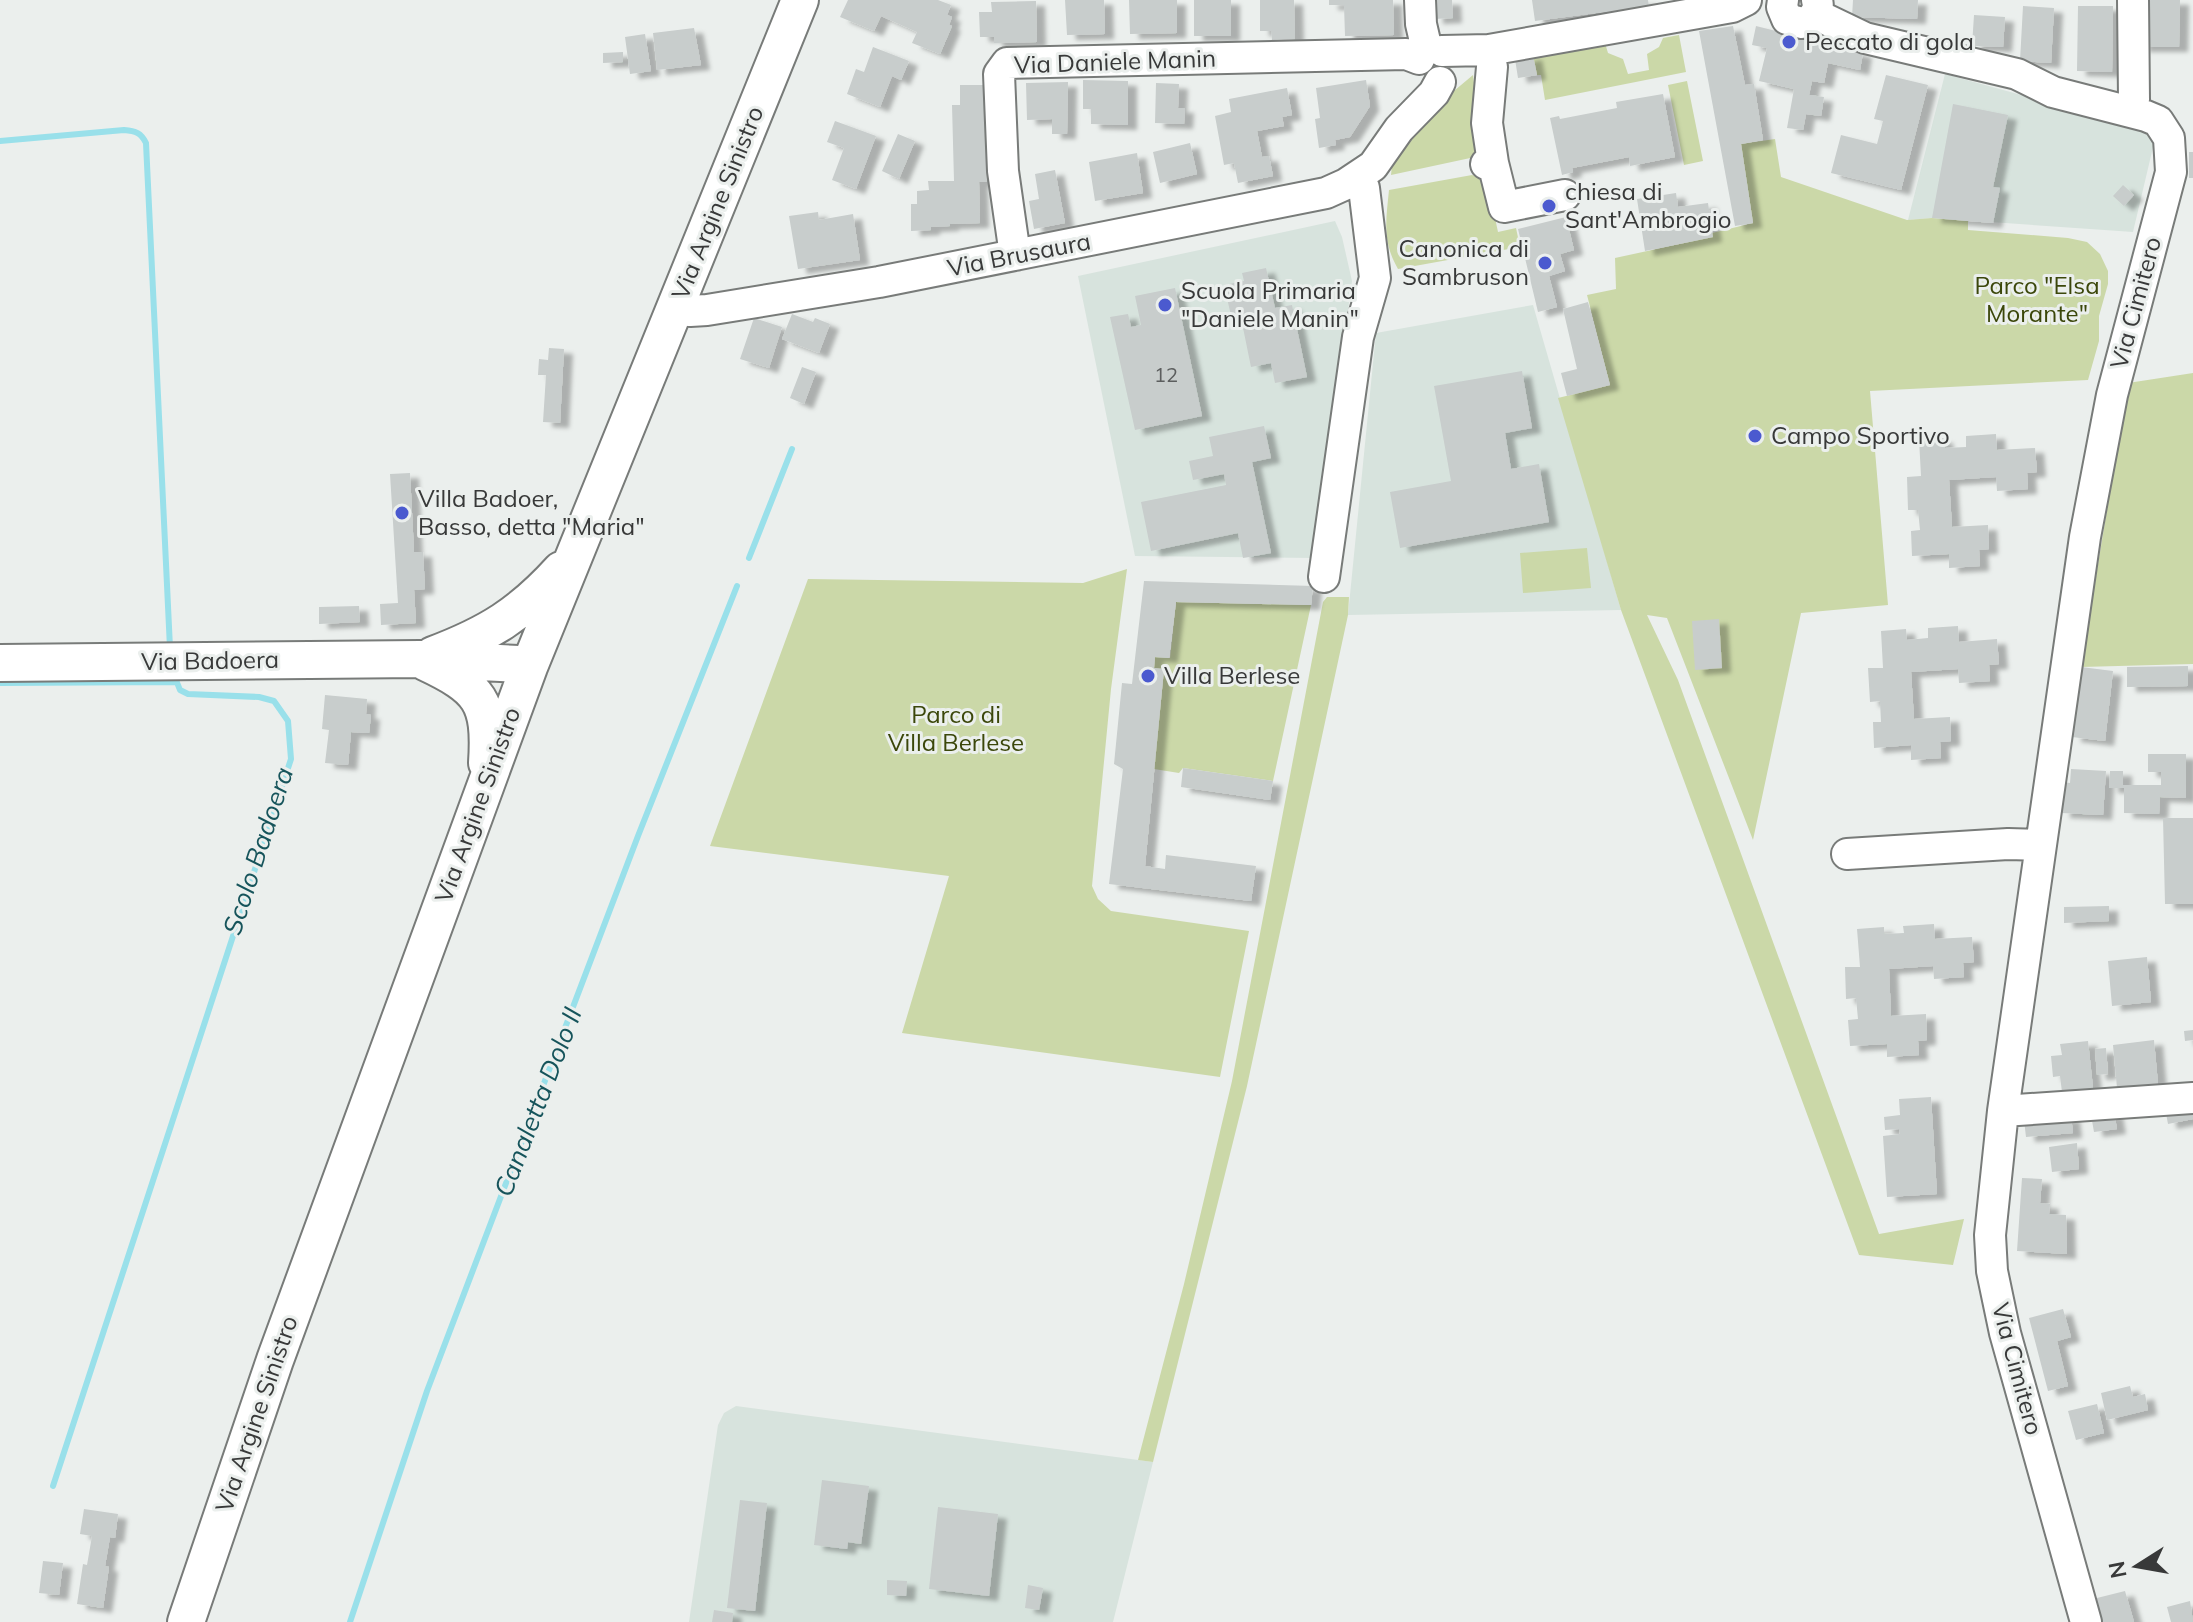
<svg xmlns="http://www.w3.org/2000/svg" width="2193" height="1622" font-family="Mulish,sans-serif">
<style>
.built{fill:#d7e3dd}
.green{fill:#cbd8a8}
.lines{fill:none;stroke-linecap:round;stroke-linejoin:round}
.stream{stroke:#99e0ea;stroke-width:6}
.building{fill:#c8cdcc;filter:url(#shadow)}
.minor-casing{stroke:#787b79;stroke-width:34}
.major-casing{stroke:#787b79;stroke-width:40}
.minor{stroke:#fff;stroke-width:30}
.major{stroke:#fff;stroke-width:36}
.poi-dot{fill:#4b5acf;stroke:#ebefed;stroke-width:3}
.labels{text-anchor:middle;stroke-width:6;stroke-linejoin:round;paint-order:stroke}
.number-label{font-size:20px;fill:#5c5e5e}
.poi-label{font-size:24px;fill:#383939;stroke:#ebefed;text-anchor:start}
.street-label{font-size:24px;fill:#383939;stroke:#ebefed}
.park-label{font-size:24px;fill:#3b470a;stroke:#ebefed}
.water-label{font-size:26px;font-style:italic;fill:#16545b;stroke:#ebefed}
</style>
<defs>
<filter id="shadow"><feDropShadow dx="9" dy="5" stdDeviation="2" flood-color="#0004"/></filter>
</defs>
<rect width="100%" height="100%" fill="#ebefed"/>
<path class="built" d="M1945 74 2145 129 2154 143 2133 232 1932 218 1908 220Z
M1335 221 1342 237 1352 281 1314 558 1135 556 1078 276Z
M1533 305 1621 610 1348 615 1376 333Z
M736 1406 1153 1462 1113 1622H689L718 1425 724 1413Z"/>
<path class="green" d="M1679 35 1686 72 1545 100 1541 75H1537L1533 57 1605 43 1608 53 1623 59 1628 74 1649 70 1647 54 1659 47 1663 38Z
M1473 75 1482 142 1475 157 1391 175 1392 165 1442 101Z
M1687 81 1703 161 1684 165 1668 85Z
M1775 139 1781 177 1907 220 1932 218 1968 221V230L2068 238 2087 242 2100 254 2108 271V284L2099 316V341L2088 380 1870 391 1888 605 1801 613 1753 840 1667 618 1647 615 1678 680 1879 1234 1964 1219 1953 1265 1859 1255 1621 610 1558 398 1610 385 1587 295 1616 289 1615 258 1712 237V233L1753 223 1741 144Z
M1472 175 1487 180 1498 232 1516 228 1520 247 1398 269C1382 241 1386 221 1389 190Z
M2193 373V664L2081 667 2128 383Z
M1587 548 1591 588 1523 593 1520 553Z
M1127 569 1111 689 1092 886 1098 899 1111 911 1249 931 1220 1077 902 1033 949 876 710 846 808 579 1083 583Z
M1327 597H1349L1348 615 1247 1086 1153 1462 1138 1460 1184 1284 1232 1081 1323 602Z
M1176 602 1311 605 1273 781 1183 768 1179 773 1154 769 1164 670 1154 668 1155 657 1170 658Z"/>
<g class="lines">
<path class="stream" d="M0 141 124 130C136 131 141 133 146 143L170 648
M749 558 792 449
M0 683 175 682
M53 1486 291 759 288 721 274 701 259 697 188 694 180 690 174 675
M350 1622 427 1391 638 836 737 586"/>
</g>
<path class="building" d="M848 0H938L951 5 947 15 952 17 949 25 952 26 940 54 912 43 917 32 881 16 874 31 840 17Z
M1065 0H1104L1105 34 1067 35Z
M1129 0H1177V33L1130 34Z
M1194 0H1231V36H1194Z
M1260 0H1294L1295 39 1272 40 1271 31H1260Z
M1329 0H1393L1394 35 1345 36 1344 5H1329Z
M1434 0H1452L1453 18 1434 19Z
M1532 0H1648L1649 6 1535 21Z
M1853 0H1918L1917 19 1852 17Z
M2139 0H2180L2179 47H2140Z
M1036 1 1037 42 994 43V37H980L979 12H992L991 2Z
M2023 6 2054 8 2051 63 2020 61Z
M2078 6H2113L2112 72 2077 71Z
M1974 15 2005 17 2003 47 1972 46Z
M1733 26 1745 85 1754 84 1763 140 1741 144 1753 223 1735 226 1699 31Z
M1756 26 1863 53 1860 70 1828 63 1824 83 1812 81 1809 95 1824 97 1821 116 1806 114 1803 130 1787 128 1794 89 1759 81 1767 48 1752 45Z
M694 28 701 65 657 70 653 33Z
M645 34 651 71 630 74 625 37Z
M873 47 909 61 901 80 892 76 880 107 847 94 856 69 864 72Z
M623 52V62L603 63V53Z
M1533 55 1537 75 1518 78 1515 59Z
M1886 75 1928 85 1901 190 1831 173 1841 135 1877 144 1883 121 1874 119Z
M1083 80 1128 81V125L1091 124V109H1083Z
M1366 80 1370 106 1350 137 1335 140 1336 145 1319 148 1315 119 1320 118 1316 88Z
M1068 82 1067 134H1052V119L1027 120 1026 83Z
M1156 83 1179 84 1178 108H1185L1184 124 1155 123Z
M960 85H983L987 182H979L980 223 950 224V226L931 227V230L911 231V204H917V191L929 190 928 181H954L952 105H960Z
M1287 88 1292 115 1282 117 1284 126 1257 131 1262 157 1269 156 1273 176 1238 183 1234 163 1224 165 1215 116 1231 112 1229 99Z
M1663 94 1675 157 1630 166 1629 157 1572 168 1573 172 1562 175 1550 118 1559 116 1560 119 1617 108 1616 102Z
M1953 104 2008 115 1993 187 2000 188 1993 223 1932 218Z
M835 121 876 136 856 189 832 180 844 148 827 142Z
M898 134 915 141 899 179 882 171Z
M1190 143 1197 174 1160 183 1153 152Z
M2189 152H2193V178H2189Z
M1137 153 1143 193 1095 201 1089 162Z
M1055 170 1065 223 1034 229 1029 201 1039 199 1035 174Z
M2123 185 2134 195 2124 206 2113 196Z
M1676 193 1678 207 1708 203 1713 237 1645 251 1637 199Z
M818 212 819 220 853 214 860 260 798 269 789 216Z
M1566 217 1574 250 1560 254 1565 271 1549 276 1557 307 1538 312 1518 229Z
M1266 268 1275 308 1292 305 1307 377 1275 383 1271 363 1251 367 1241 318 1232 320 1224 285 1244 281 1242 273Z
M1175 288 1202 416 1135 430 1110 317 1128 314 1131 327 1141 325 1135 296Z
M1588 302 1610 385 1567 396 1561 373 1577 369 1563 309Z
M792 314 813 322 815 318 830 324 819 353 782 339Z
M754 318 782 327 769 368 740 359Z
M549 348 564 349 560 423 543 422 546 375H538L539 359 548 360Z
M802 367 816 372 804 404 790 398Z
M1522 371 1532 428 1505 433 1511 469 1539 464 1549 522 1400 548 1390 492 1451 481 1434 386Z
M1264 426 1271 458 1252 462 1271 553 1243 558 1238 533 1151 551 1141 502 1226 485 1224 474 1193 480 1189 461 1213 456 1209 437Z
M1996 434 1997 450 2035 448 2037 472 2027 473 2028 489 1997 491 1996 477 1949 480 1952 527 1988 525 1989 549 1979 550 1980 566 1949 568V554L1912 556 1911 531 1920 530 1918 510H1908L1907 477 1921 476 1919 439 1944 438 1945 448 1966 447V436Z
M410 473 414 552H423L425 589 414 590 416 623 381 625 380 604 398 603 390 474Z
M1144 581 1313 586 1311 605 1176 602 1169 658 1155 657 1154 668 1164 669 1145 866 1165 869 1166 855 1256 866 1251 901 1109 884 1123 769 1114 764 1122 683 1132 684Z
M359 606 360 622 319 624V607Z
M1719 619 1722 668 1695 670 1692 621Z
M1958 626 1959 642 1997 639 1999 664 1989 665 1990 681 1959 683 1958 669 1911 672 1914 719 1950 717 1951 741 1940 742 1941 758 1911 760V745L1874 748 1873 722H1881L1880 701 1870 702 1868 668H1883L1881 631 1906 629 1907 640 1928 638V628Z
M2188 666V686L2127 687V667Z
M2081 667 2113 671 2105 741 2072 737Z
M325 695 367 699 366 714 371 715 369 733 351 732 348 765 325 763 329 730 322 729Z
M2148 754H2186V798L2160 797 2159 814 2124 813V788H2109L2110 771H2123V785H2161V772H2148Z
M1183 768 1273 781 1270 800 1181 787Z
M2071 769 2106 771 2103 815 2061 813 2063 782 2070 783Z
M2163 818H2193V904H2165Z
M2109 906V921L2064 923V907Z
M1934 924 1935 939 1972 937 1974 962 1963 963 1964 977 1934 979 1933 966 1889 969 1891 1016 1926 1014 1927 1040 1918 1041 1919 1055 1887 1057V1044L1850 1046 1848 1020 1858 1019 1856 998 1846 999 1845 967H1860L1857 929 1884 927V934L1904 933 1903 926Z
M2147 957 2151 1002 2112 1006 2108 961Z
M2193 1030V1040L2185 1041 2184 1031Z
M2154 1040 2158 1084 2117 1088 2113 1045Z
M2088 1041 2093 1088 2062 1092 2060 1076 2053 1077 2051 1056 2062 1055 2060 1044Z
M2106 1048 2108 1074 2097 1075 2095 1049Z
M1931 1097 1937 1194 1887 1197 1883 1136 1900 1134 1899 1129 1885 1130 1884 1117 1900 1115 1899 1099Z
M2193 1103V1119L2168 1124 2165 1108Z
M2114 1112 2117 1129 2094 1132 2091 1115Z
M2071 1116 2073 1133 2026 1137 2024 1120Z
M2077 1143 2079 1169 2052 1172 2049 1147Z
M2022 1178 2042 1179 2040 1203 2050 1204 2049 1214 2066 1215 2067 1254 2017 1251Z
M2063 1309 2071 1337 2057 1341 2068 1386 2048 1391 2029 1318Z
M2130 1386 2133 1397 2145 1394 2148 1410 2107 1420 2101 1393Z
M2097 1404 2104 1433 2076 1440 2068 1411Z
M822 1480 869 1486 861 1544 848 1542 847 1549 814 1545Z
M740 1500 767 1503 755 1611 727 1608Z
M938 1507 998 1514 989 1596 929 1589Z
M84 1509 118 1514 115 1538 110 1537 105 1566 109 1567 103 1608 77 1604 83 1564 87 1565 92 1536 80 1534Z
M43 1561 63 1563 59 1595 39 1593Z
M887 1580 907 1581 906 1596 887 1595Z
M1028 1585 1043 1588 1039 1610 1025 1608Z
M2125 1591 2134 1622H2099L2093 1599Z
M2190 1601 2193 1622H2171L2167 1607Z
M714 1610 733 1613 732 1622H712Z"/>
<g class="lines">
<g class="minor-casing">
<path id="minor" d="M1420 0 1421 24 1427 50
M1783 0 1782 7 1787 19 1802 23C1814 20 1820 12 1817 0
M1815 14 1865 38 2017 74 2053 92 2146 116 2158 121 2169 138 2171 172 2112 395 2085 537 2003 1111 1990 1235 1992 1271 2005 1333 2086 1622
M1442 51 1489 50 1732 7 1746 0
M2132 111 2134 99 2133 0
M1493 163 1504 207 1565 195
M1486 164 1493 163 1487 123 1492 67
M1015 255 1003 171 999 74 1007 63 1406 54 1419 59
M676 307 690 311 707 310 879 282 1326 193 1346 184 1373 166 1399 129 1434 93 1440 82
M1324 577 1358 337 1375 278 1364 188 1358 177
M1847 854 2008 844 2041 845
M2003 1111 2193 1098"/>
</g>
<g class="major-casing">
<path id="major" d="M433 655C489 634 521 614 561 570
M425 662C480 688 491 701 487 763
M0 663 420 659 518 664 529 667
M186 1622 275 1360 529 667 800 0"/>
</g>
<use href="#minor" class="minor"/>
<use href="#major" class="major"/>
</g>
<g class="poi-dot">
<circle cx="1789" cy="42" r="8"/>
<circle cx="1549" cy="206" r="8"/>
<circle cx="1545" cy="263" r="8"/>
<circle cx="1165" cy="305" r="8"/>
<circle cx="1755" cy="436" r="8"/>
<circle cx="402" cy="513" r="8"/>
<circle cx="1148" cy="676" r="8"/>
</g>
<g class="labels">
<g class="number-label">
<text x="1166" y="382">12</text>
</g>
<g class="poi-label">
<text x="1805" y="50">Peccato di gola</text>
<text x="1565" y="200">chiesa di<tspan x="1565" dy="28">Sant'Ambrogio</tspan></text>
<text x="1529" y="257" text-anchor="end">Canonica di<tspan x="1529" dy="28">Sambruson</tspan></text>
<text x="1181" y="299">Scuola Primaria<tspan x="1181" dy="28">"Daniele Manin"</tspan></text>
<text x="1771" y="444">Campo Sportivo</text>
<text x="418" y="507">Villa Badoer,<tspan x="418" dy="28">Basso, detta "Maria"</tspan></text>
<text x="1164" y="684">Villa Berlese</text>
</g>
<g class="street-label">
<text transform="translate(1115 62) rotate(-2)" y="8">Via Daniele Manin</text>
<text transform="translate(718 203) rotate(-68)" y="8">Via Argine Sinistro</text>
<text transform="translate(1019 255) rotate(-11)" y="8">Via Brusaura</text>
<text transform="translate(2136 303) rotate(-75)" y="8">Via Cimitero</text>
<text transform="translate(210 661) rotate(-1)" y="8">Via Badoera</text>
<text transform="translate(478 805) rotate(-70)" y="8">Via Argine Sinistro</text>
<text transform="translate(2017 1369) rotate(75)" y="8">Via Cimitero</text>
<text transform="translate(257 1414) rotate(-71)" y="8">Via Argine Sinistro</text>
</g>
<g class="park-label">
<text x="2037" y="294">Parco "Elsa<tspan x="2037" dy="28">Morante"</tspan></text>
<text x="956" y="723">Parco di<tspan x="956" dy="28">Villa Berlese</tspan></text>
</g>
<g class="water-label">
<text transform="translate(258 851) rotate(-72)" y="9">Scolo Badoera</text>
<text transform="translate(538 1102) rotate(-69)" y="9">Canaletta Dolo II</text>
</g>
</g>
<g transform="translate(2137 1566) rotate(259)" stroke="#ebefed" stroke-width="6" paint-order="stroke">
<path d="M0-6L14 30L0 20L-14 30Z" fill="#383939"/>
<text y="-12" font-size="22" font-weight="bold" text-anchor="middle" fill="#383939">N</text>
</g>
</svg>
